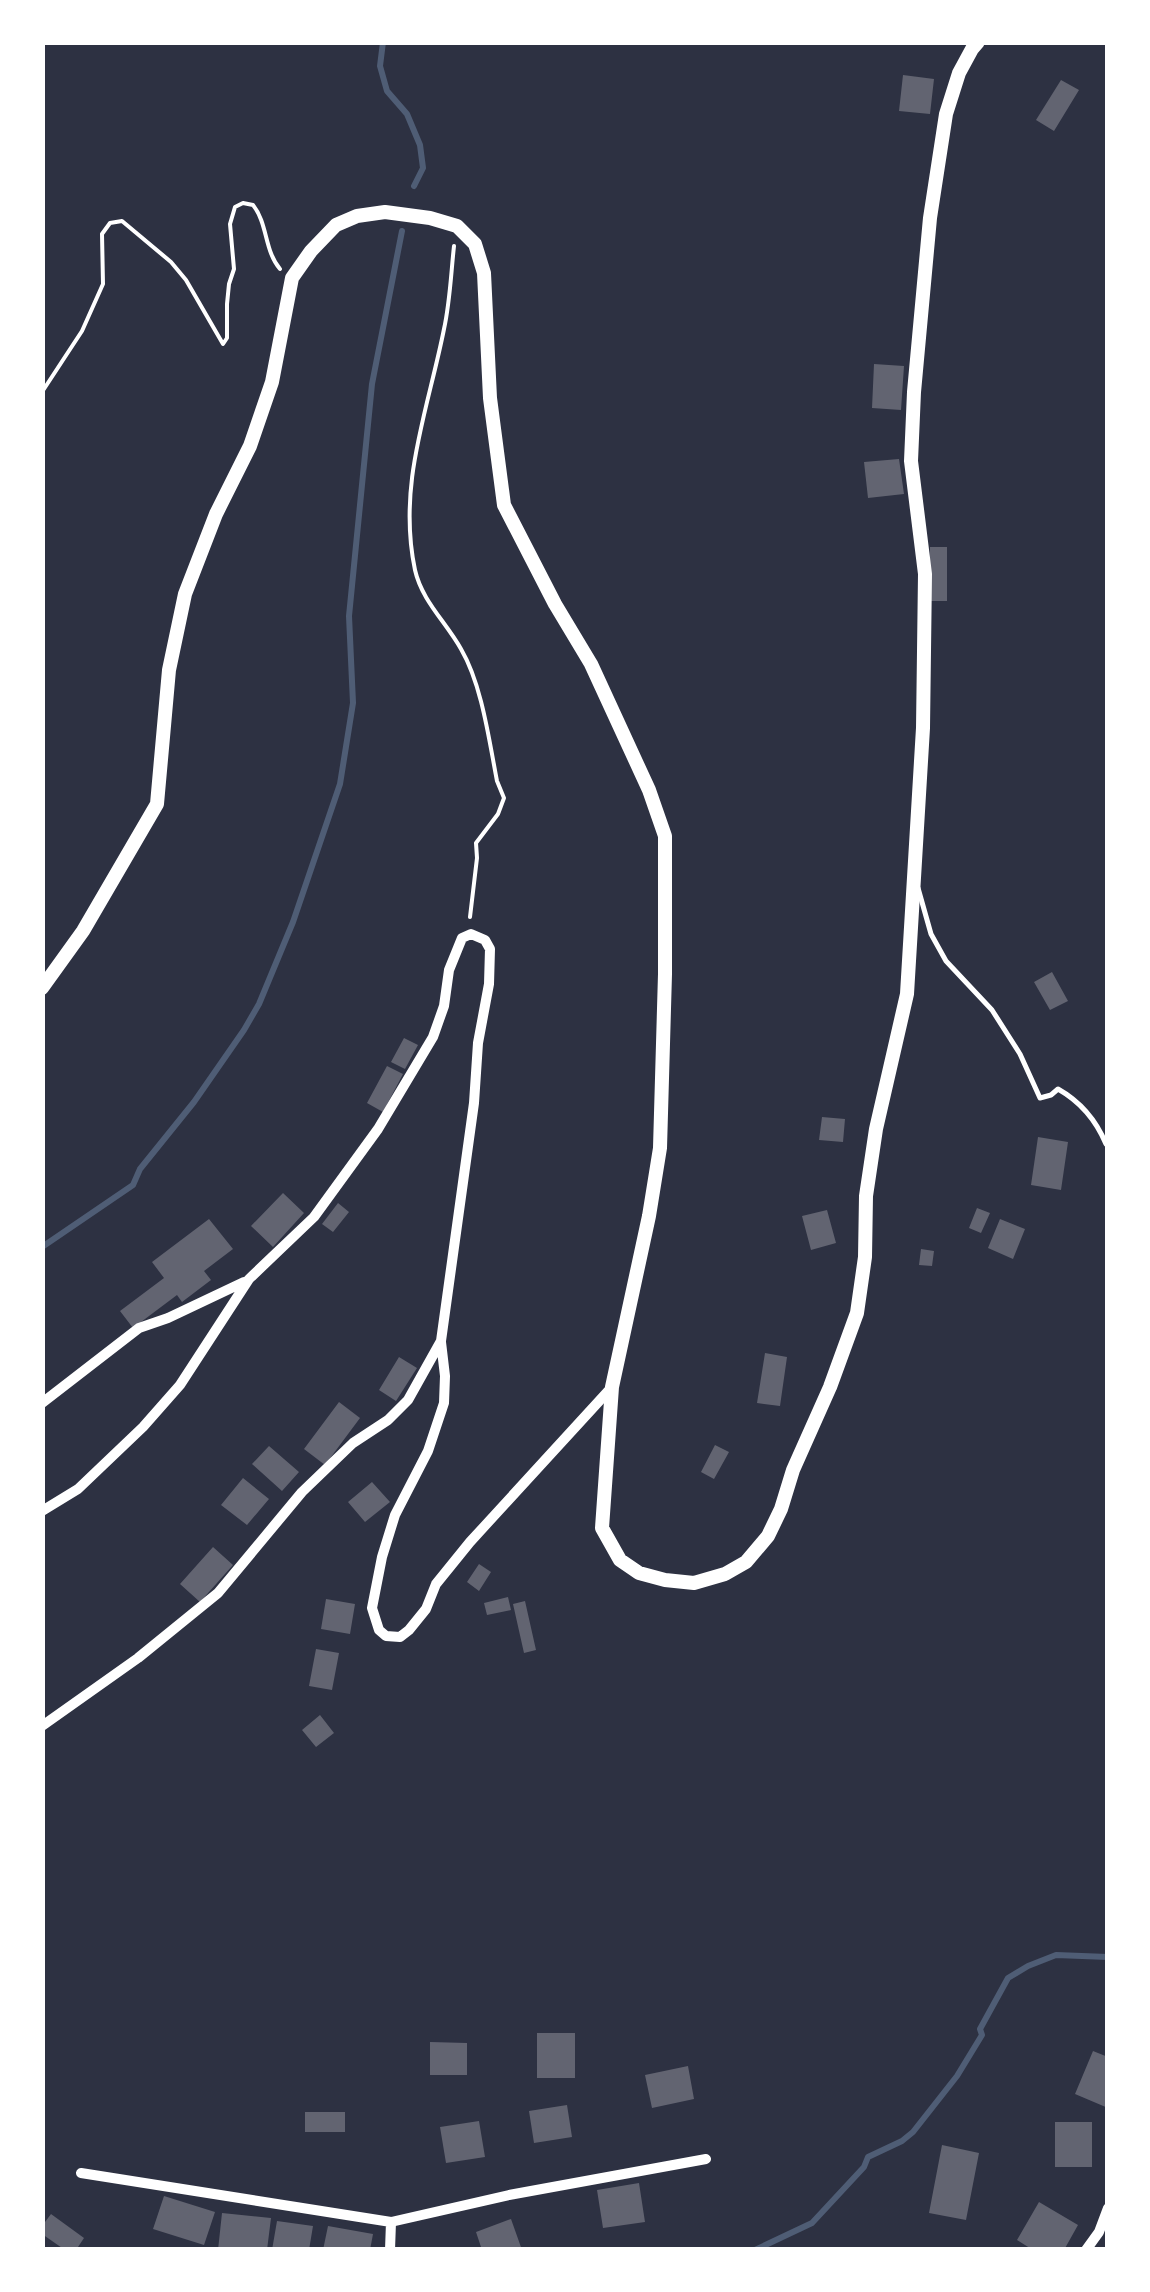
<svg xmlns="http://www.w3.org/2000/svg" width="1150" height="2292" font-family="'Work Sans',sans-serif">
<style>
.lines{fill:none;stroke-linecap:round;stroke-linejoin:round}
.stream{stroke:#4f5d75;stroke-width:6}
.building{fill:#626471}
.path{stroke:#fff;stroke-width:4}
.service{stroke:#fff;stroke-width:5}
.minor{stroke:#fff;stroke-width:10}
.tertiary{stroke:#fff;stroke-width:14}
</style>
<rect width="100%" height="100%" fill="#2d3142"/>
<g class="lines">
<path class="stream" d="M383 42 380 66 387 91 407 114 420 145 423 168 414 186
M42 1247 133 1185 140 1169 194 1102 244 1030 259 1004 293 922 340 784 353 703 349 616 372 384 402 231
M755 2250 812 2223 864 2167 868 2157 902 2141 913 2132 957 2076 982 2035 980 2029 1008 1978 1028 1966 1056 1955 1108 1957"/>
</g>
<path class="building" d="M903 75 934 79 930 114 899 111Z
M1061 80 1079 90 1054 131 1036 120Z
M874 364 904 366 901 410 872 408Z
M899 459 904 494 868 498 864 462Z
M930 547H947V601H930Z
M1052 972 1068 1001 1050 1010 1034 982Z
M404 1038 418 1045 405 1069 391 1062Z
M387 1066 403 1074 383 1112 367 1103Z
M822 1117 845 1119 843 1142 819 1140Z
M1038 1137 1068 1142 1061 1190 1031 1185Z
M283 1193 304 1213 273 1247 251 1226Z
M338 1203 349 1212 333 1232 322 1224Z
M977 1208 990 1213 981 1233 969 1228Z
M827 1210 836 1243 811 1250 802 1216Z
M209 1219 233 1249 204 1271 211 1280 182 1302 177 1295 133 1328 120 1311 164 1278 152 1262Z
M1000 1219 1025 1229 1013 1259 988 1248Z
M921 1249 934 1251 932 1266 919 1265Z
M765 1353 787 1357 780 1406 757 1403Z
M399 1357 417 1368 396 1401 379 1390Z
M339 1402 360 1418 325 1465 304 1449Z
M715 1445 729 1452 714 1479 701 1472Z
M269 1446 299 1472 282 1491 252 1464Z
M243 1478 269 1499 247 1525 221 1505Z
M372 1482 390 1502 365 1522 348 1502Z
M213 1547 233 1565 200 1602 180 1584Z
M479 1564 491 1572 479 1591 467 1582Z
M508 1597 511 1610 487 1615 484 1603Z
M326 1599 355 1604 350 1634 321 1629Z
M525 1601 536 1650 524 1653 513 1604Z
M316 1649 339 1653 332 1690 309 1686Z
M320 1715 334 1733 316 1747 302 1730Z
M537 2033H575V2078H537Z
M430 2042 467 2043V2075H430Z
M1093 2051 1108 2057V2108L1075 2094Z
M688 2066 694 2099 652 2108 645 2075Z
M567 2105 572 2137 534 2143 529 2111Z
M305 2112H345V2132H305Z
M479 2121 485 2157 446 2163 440 2127Z
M1055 2122H1092V2167H1055Z
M942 2145 979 2153 966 2220 929 2213Z
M639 2183 645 2222 603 2228 597 2190Z
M164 2196 215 2212 204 2245 153 2229Z
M1039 2202 1078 2225 1064 2250H1033L1017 2240Z
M222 2213 271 2218 267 2250H218Z
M51 2214 84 2238 76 2250H65L42 2234V2226Z
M511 2219 522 2250H482L476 2232Z
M277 2221 313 2226 309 2250H272Z
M328 2226 373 2234 370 2250H323Z"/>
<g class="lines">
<path class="path" d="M454 246C451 273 450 302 444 329 428 410 397 485 415 570 422 601 446 622 461 649 482 685 489 740 497 781L504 798 498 814 476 843 477 858 470 917
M42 392 82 331 103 284 102 234 110 223 122 221 171 262 186 280 223 344 227 338V304L229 284 234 269 230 224 235 207 243 203 253 205C268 224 264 250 280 269"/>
<path class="service" d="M918 888 931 934 946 961 992 1010 1020 1054 1040 1098 1051 1095 1058 1089C1081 1102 1096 1120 1106 1144"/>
<path class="minor" d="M441 1342 445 1376 444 1403 428 1451 395 1515 382 1557 372 1608 379 1630 386 1636 400 1637 409 1630 426 1609 436 1584 470 1542 612 1387
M42 1403 139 1328 168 1318 244 1282
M42 1511 78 1489 143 1427 180 1385 249 1279 314 1217 378 1129 433 1037 444 1006 449 970 462 938 471 934 485 940 490 949 489 984 478 1043 474 1103 441 1341 408 1400 388 1420 353 1443 302 1492 218 1593 138 1658 42 1726
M81 2173 391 2222 509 2195 706 2159
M390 2250 391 2222
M1086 2250 1099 2232 1108 2208"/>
<path class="tertiary" d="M42 988 83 931 157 804 169 670 185 594 216 514 250 446 272 382 292 278 311 251 336 225 357 216 385 212 430 218 457 226 475 244 484 273 490 398 504 505 555 604 591 664 649 790 665 836V974L660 1148 649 1216 612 1387 602 1528 620 1560 639 1573 665 1580 694 1583 725 1574 746 1562 768 1536 781 1509 793 1470 830 1387 857 1313 865 1257 866 1196 876 1129 907 994 923 728 925 574 911 461 914 392 930 218 946 114 959 73 972 49 978 42"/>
</g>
<rect width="1150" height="2292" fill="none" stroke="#ffffff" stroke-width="90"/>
</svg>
